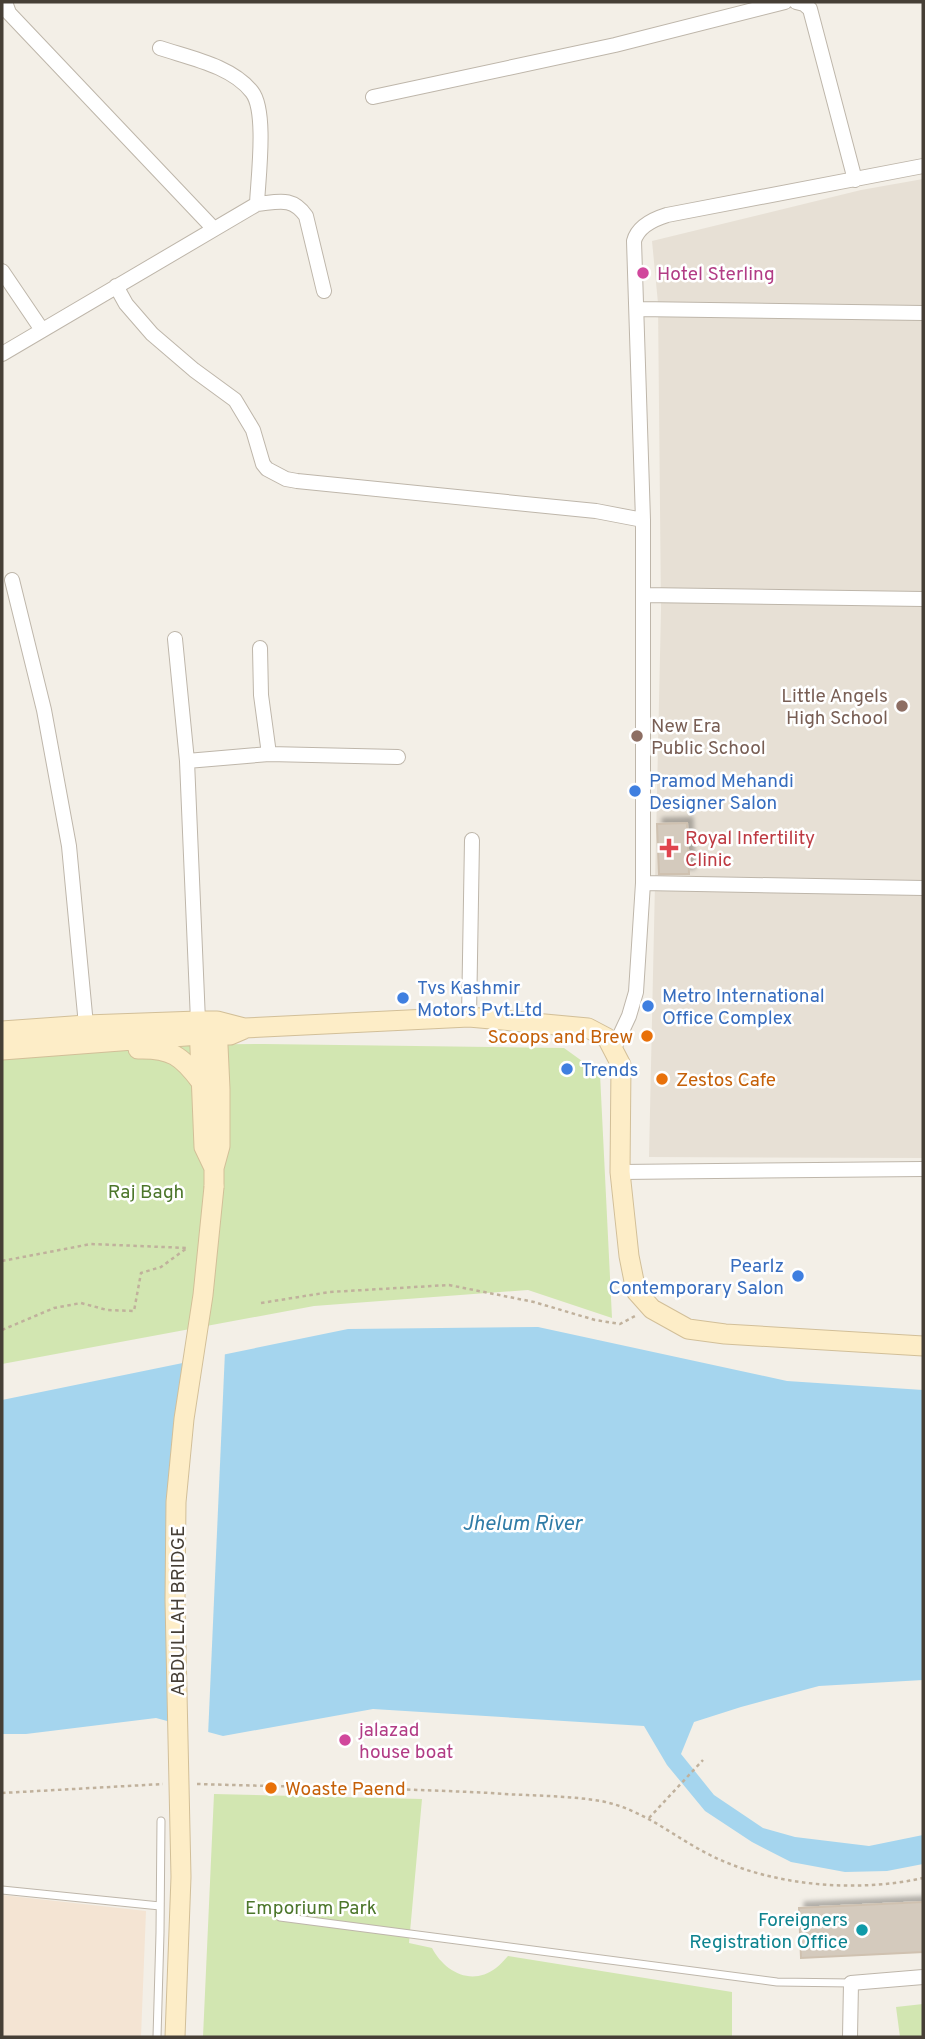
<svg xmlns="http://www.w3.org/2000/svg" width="925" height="2039" font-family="Overpass,sans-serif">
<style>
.residential{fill:#e7e0d5}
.commercial{fill:#f4e4d3}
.green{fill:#d2e6b1}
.water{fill:#a5d5ee}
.pier{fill:#f3efe7}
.building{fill:#d4cabd;stroke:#cfc1b0;stroke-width:2;filter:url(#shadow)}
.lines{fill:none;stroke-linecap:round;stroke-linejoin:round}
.service-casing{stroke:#beb6aa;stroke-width:9}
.minor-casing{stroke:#beb6aa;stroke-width:16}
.secondary-casing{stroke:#d2bf98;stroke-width:21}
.path{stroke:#c0b19c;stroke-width:2.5;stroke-dasharray:3.5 3.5;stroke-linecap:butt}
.service{stroke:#fff;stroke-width:7}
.minor{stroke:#fff;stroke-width:14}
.secondary{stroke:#fdedc7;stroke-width:19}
.secondary-bridge-casing{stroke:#d2bf98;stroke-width:21;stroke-linecap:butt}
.secondary-bridge{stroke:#fdedc7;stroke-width:19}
.hotel-dot{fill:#d1479c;stroke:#fff;stroke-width:2.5}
.education-dot{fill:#8d6e63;stroke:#fff;stroke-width:2.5}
.shop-dot{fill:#3f7fe0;stroke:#fff;stroke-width:2.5}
.health-dot{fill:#e0444e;stroke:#fff;stroke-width:2.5}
.food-dot{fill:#e8710a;stroke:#fff;stroke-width:2.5}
.culture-dot{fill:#0f9aa8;stroke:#fff;stroke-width:2.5}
.labels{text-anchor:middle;stroke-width:5;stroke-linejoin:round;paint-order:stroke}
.hotel-label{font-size:19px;fill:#b23c85;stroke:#fff;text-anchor:start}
.education-label{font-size:19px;fill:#785e54;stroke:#fff;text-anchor:end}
.shop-label{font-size:19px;fill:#366cbe;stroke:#fff;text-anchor:start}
.health-label{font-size:19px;fill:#be3a42;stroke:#fff;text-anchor:start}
.food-label{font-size:19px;fill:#c56008;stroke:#fff;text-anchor:start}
.park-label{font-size:19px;fill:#4c762b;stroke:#fff}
.street-label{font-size:19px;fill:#463f36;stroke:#fff}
.culture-label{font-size:19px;fill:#0d838f;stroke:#fff;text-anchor:end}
.water-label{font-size:21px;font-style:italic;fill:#307ca7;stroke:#fff}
</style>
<defs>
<filter id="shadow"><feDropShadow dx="5.5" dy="-5.5" stdDeviation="2" flood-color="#0004"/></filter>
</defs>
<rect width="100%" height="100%" fill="#f3efe7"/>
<path class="residential" d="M923 179V1158L649 1157 661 610 658 303 652 241 861 190Z"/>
<path class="commercial" d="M2 1895 146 1911 141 2037H2Z"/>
<path class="green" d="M264 1044 564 1048 600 1074 612 1318 528 1290 314 1306 2 1364V1060L149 1045Z
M214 1794 422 1799 409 1943 432 1948C444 1971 471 1987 496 1968 500 1965 504 1960 508 1956L732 1992V2037H203Z
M923 2004V2037H900L896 2007Z"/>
<path class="water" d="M538 1327 787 1381 923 1390V1680L819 1686 741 1707 694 1722 681 1754 714 1795 763 1828 795 1837 869 1846 923 1835V1864L887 1871 845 1872 791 1862 752 1842 705 1811 667 1765 644 1726 373 1709 223 1736 156 1718 26 1734H2V1400L348 1329Z"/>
<path class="pier" d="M225 1351 208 1736 173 1726 190 1358Z"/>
<path class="building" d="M687 823 689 874H659L657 824Z
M923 1902V1952L801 1958 799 1908Z"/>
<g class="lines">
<g class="service-casing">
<path id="service" d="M2 1890 160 1906
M280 1917 777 1982 851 1983
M157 2037 160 1933 161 1821"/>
</g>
<g class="minor-casing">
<path id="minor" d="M5 2 9 13 214 229
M796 2 804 4 810 9 855 180
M160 48C190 58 232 66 252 92 267 111 258 179 257 204
M373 97 615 45 785 2
M2 271 42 330
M116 286 126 304 152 334 194 370 235 400 253 430 263 464 267 469 286 479 297 481 596 511 643 520
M637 309 923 313
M2 354 257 204C278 202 292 196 306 216L324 291
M12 580 44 710 69 846 86 1025
M644 595 923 599
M175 639 187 761 198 1021
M260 648 261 695 269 754
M187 761 269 754 398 757
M643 883 923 888
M469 1017 472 840
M614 1048 629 1016 636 992 643 883V520L634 241C638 226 654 219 667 215L923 166
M620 1172 923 1169
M850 2037 851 1983 923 1977"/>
</g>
<g class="secondary-casing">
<path id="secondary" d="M199 1024 204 1147 214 1168
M2 1031 86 1025 198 1021H217L244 1028 469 1017 588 1028 607 1038 621 1065 620 1172 629 1256 636 1291 652 1309 688 1329 725 1334 923 1346
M138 1049C171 1048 182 1056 201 1082
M2 1050 199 1035H230L244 1029
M214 1187V1168L220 1146V1089L217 1024"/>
</g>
<path class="path" d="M2 1261 91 1244 187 1248
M261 1303 330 1292 449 1285 534 1302 595 1320 620 1324 635 1316
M2 1330 54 1308 81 1303 107 1310 134 1311 141 1273 161 1267 187 1248
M197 1784C295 1787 392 1788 490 1793 527 1796 565 1795 601 1801 645 1810 672 1836 710 1855 771 1886 857 1893 923 1878
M2 1793 163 1784
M649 1818 703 1760"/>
<use href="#service" class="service"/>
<use href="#minor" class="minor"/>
<use href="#secondary" class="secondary"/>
<g class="secondary-bridge-casing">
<path id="secondary-bridge" d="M175 2037 181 1877 175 1600 176 1502 184 1419 203 1295 214 1187"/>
</g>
<use href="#secondary-bridge" class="secondary-bridge"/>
</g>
<g class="hotel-dot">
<circle cx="643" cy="273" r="7"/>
<circle cx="345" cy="1740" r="7"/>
</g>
<g class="education-dot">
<circle cx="902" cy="706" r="7"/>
<circle cx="637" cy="736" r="7"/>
</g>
<g class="shop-dot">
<circle cx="635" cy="791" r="7"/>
<circle cx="403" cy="998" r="7"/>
<circle cx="648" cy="1006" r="7"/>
<circle cx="567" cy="1069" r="7"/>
<circle cx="798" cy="1276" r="7"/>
</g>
<path class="health-dot" d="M665.5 837.5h7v7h7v7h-7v7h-7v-7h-7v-7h7z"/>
<g class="food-dot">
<circle cx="647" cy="1036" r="7"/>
<circle cx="662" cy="1079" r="7"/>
<circle cx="271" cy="1788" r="7"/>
</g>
<circle class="culture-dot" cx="862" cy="1930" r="7"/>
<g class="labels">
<g class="hotel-label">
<text x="657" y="280">Hotel Sterling</text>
<text x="359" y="1736">jalazad<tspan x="359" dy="22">house boat</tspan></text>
</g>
<g class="education-label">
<text x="888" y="702">Little Angels<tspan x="888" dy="22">High School</tspan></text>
<text x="651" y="732" text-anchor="start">New Era<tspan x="651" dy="22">Public School</tspan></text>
</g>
<g class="shop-label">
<text x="649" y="787">Pramod Mehandi<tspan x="649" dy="22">Designer Salon</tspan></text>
<text x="417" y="994">Tvs Kashmir<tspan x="417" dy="22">Motors Pvt.Ltd</tspan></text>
<text x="662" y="1002">Metro International<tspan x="662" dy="22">Office Complex</tspan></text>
<text x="581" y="1076">Trends</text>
<text x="784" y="1272" text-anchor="end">Pearlz<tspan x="784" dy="22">Contemporary Salon</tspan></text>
</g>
<g class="health-label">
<text x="685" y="844">Royal Infertility<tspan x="685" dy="22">Clinic</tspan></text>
</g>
<g class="food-label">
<text x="633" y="1043" text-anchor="end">Scoops and Brew</text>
<text x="676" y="1086">Zestos Cafe</text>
<text x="285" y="1795">Woaste Paend</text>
</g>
<g class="park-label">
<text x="146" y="1198">Raj Bagh</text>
<text x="311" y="1914">Emporium Park</text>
</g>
<g class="street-label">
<text transform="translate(177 1611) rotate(-90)" y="7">ABDULLAH BRIDGE</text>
</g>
<g class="culture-label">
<text x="848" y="1926">Foreigners<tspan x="848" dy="22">Registration Office</tspan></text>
</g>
<g class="water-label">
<text x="522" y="1530">Jhelum River</text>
</g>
</g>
<rect width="925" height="2039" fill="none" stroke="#463f36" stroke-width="7"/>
</svg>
